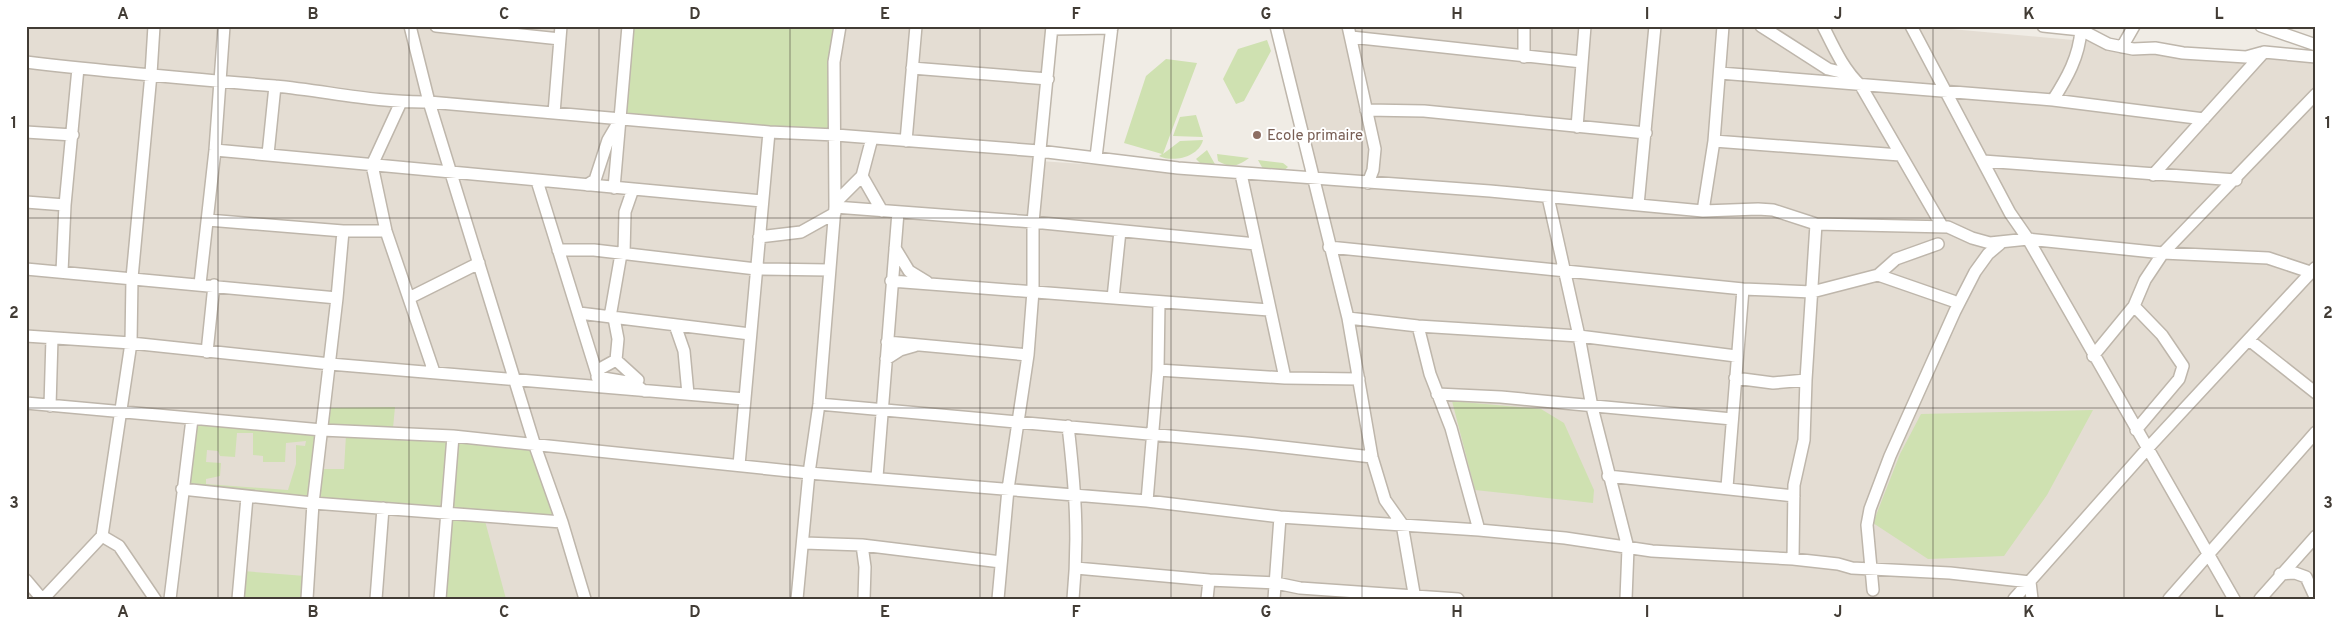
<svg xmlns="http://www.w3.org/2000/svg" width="2342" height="625" font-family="Overpass,sans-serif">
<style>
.residential{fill:#e4ddd3}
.green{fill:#cfe1b1;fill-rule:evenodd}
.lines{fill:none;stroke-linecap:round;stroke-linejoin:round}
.minor-casing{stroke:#beb6ab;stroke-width:14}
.minor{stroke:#fff;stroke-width:11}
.grid{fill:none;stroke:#423c35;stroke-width:1;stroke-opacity:0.55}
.education-dot{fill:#8d6e63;stroke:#fff;stroke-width:2}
.labels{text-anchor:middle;stroke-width:4;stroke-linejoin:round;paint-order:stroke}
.education-label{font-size:15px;fill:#785e54;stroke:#fff;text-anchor:start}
.neatline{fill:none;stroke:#423c35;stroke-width:2}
.grid-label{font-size:16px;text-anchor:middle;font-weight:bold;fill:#423c35}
</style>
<rect width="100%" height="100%" fill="#f0ece5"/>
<path class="residential" d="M26 26H1051L1040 161 1315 180 1281 26H1918L2316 62V599H26Z"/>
<path class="green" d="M631 26H840L833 132 622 117Z
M1267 40 1271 51 1244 101 1236 104 1223 79 1238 49Z
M1166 59 1197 63 1163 154 1180 141 1203 140C1199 157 1173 163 1159 156L1162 154 1124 143 1146 76Z
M1196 115 1203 137 1173 136 1180 117Z
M1207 150 1216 166H1203L1196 159Z
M1217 154 1249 158C1238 166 1231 169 1218 161Z
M1258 160 1283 163 1288 167 1282 172 1263 169Z
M1452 401 1541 409 1564 423 1594 490 1593 503 1475 490Z
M395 407 393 428 326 427 328 408Z
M2093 410 2047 495 2004 556 1928 559 1873 523 1900 454 1921 414Z
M193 421 320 431 311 501 184 488ZM237 433H253V455L263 456V462H285L286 443 306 441 305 446 296 445V464L288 490 206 484V479L220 476 221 463 206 462 207 450 218 451 220 456 235 457Z
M346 435 448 441 440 508 317 498 321 469H344Z
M456 440 532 450 557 518 449 509Z
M448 518 485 521 506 599H442Z
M243 571 305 576 304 599H241Z"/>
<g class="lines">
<g class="minor-casing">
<path id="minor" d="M410 26 429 102 535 446 562 522 585 599
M436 26 560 39
M1276 26 1348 318 1372 457 1385 500 1402 524 1415 599
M1348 26 1375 149 1373 170 1368 183
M1524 26V57
M1761 26 1828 69 1849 74
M1823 26C1834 48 1843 69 1861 86L1942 226
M1911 26 2010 213 2028 239 2234 599
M2043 26 2081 30 2108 44 2133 49 2155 48 2183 53 2246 57 2264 52 2316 57
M2261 26 2316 45
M1052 29 1112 28
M1351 37 1582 62
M2122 47 2134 26
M26 62C109 72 192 79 275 86 327 91 377 103 429 102L769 132 836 135 1039 151 1178 168 1490 191 1703 211 1758 209 1773 210 1816 224 1948 227 1972 238 1990 243 2028 239 2163 253 2268 258 2310 272
M912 68 1048 79
M1720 73 2053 100 2204 119
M2053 100C2067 78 2079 57 2081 30
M401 102 372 165 386 231 434 372
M1366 110 1424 111 1646 133
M554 113 561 26
M1577 127 1585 26
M26 132 73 135
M906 141 916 26
M1714 141 1900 155
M215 150 762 201
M268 154 275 86
M1096 157 1112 26
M1983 161 2236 180
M1241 174 1285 378
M2153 175 2264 52
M862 176 882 211
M537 181 601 387
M587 185 595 180 608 140 618 123
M614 188 628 26
M1548 197 1579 336 1592 407 1628 548 1626 599
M26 202 65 205
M835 203 862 176 872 138
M1638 205 1655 26
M835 207 1033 222 1256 244
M1703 211 1714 141 1723 26
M208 220 343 231H386
M759 237 801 232 835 213
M1329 247 1743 289 1812 292 1878 275 1896 259 1938 244
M895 248 909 271 927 282
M558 250H594L756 269 829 270
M624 254 625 212 633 189
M26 269 337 298
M62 272 65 205 78 68
M1878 275 1953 301
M891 281 1269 310
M200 284 215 150 224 26
M409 298 479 263
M1113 298 1120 231
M2134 306 2162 335 2183 366 2179 379 2136 430
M579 313 750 334
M610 317 621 254
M1348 318 1418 326 1579 336 1736 356
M675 325 684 351 688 394
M1418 326 1430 374 1451 428 1479 530
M26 336 131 343 330 364 745 399
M2249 340 2316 393
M887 342 1028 355
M207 352 214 285
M2093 356 2134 306 2145 280 2163 253 2316 94
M886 359 900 350 914 346
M616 360 638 380 635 384 644 391
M1158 370 1285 378 1359 379
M596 371 616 360 618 339 614 318
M597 377 633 383
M1735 378 1773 383 1806 380
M1437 394 1501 397 1732 419
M26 403 322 430 453 436 809 473 1147 501 1280 517 1479 530 1565 538 1652 551 1793 559 1838 564 1852 568 1950 573 2030 582 2032 599
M819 404 1247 443 1372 457
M50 406 52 338
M1068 426C1075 486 1079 538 1073 599
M739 465 769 132
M1608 476 1794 496
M877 477 898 212
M1727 487 1743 289
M182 489 313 503 562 522
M1147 501 1158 370 1159 302
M102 536 119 546 155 599
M804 543 862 545 1001 562
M862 545 865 567 864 599
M1793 559 1794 485 1804 440 1806 380 1816 224
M1076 568 1209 580 1276 583 1300 588 1458 599
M2280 574 2295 573 2306 577 2316 599
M26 580 42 599
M1873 590 1867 525 1870 509 1890 456 1955 311 1975 272 1988 254 2001 243
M43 599 102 536 131 343 132 278 151 74 154 26
M170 599 192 419
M238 599 247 497
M307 599 313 503 337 298 343 231
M376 599 383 508
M440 599 453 436
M797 599 809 473 819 404 835 207 834 62 840 26
M998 599 1008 489 1028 355 1033 291V222L1052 26
M1207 599 1209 580
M1274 599 1280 517
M2014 599 2147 449 2315 268
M2169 599 2316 432
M2260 599 2316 536"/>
</g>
<use href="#minor" class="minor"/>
</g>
<path class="grid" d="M218 26V599M409 26V599M599 26V599M790 26V599M980 26V599M1171 26V599M1362 26V599M1552 26V599M1743 26V599M1933 26V599M2124 26V599M26 218H2316M26 408H2316"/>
<circle class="education-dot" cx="1257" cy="135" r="5"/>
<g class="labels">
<g class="education-label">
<text x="1267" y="140">Ecole primaire</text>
</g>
</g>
<rect width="2342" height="625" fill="none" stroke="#ffffff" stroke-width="55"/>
<rect x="28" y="28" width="2286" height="570" class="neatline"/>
<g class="grid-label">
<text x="123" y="19">A</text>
<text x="313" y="19">B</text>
<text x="504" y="19">C</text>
<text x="695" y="19">D</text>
<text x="885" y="19">E</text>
<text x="1076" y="19">F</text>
<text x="1266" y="19">G</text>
<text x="1457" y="19">H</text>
<text x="1647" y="19">I</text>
<text x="1838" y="19">J</text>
<text x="2029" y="19">K</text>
<text x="2219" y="19">L</text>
<text x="14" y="128">1</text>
<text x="2328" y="128">1</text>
<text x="14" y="318">2</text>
<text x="2328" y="318">2</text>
<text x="14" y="508">3</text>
<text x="2328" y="508">3</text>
<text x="123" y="617">A</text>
<text x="313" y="617">B</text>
<text x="504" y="617">C</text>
<text x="695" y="617">D</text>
<text x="885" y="617">E</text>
<text x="1076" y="617">F</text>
<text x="1266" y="617">G</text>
<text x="1457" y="617">H</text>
<text x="1647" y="617">I</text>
<text x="1838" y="617">J</text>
<text x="2029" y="617">K</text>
<text x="2219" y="617">L</text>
</g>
</svg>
